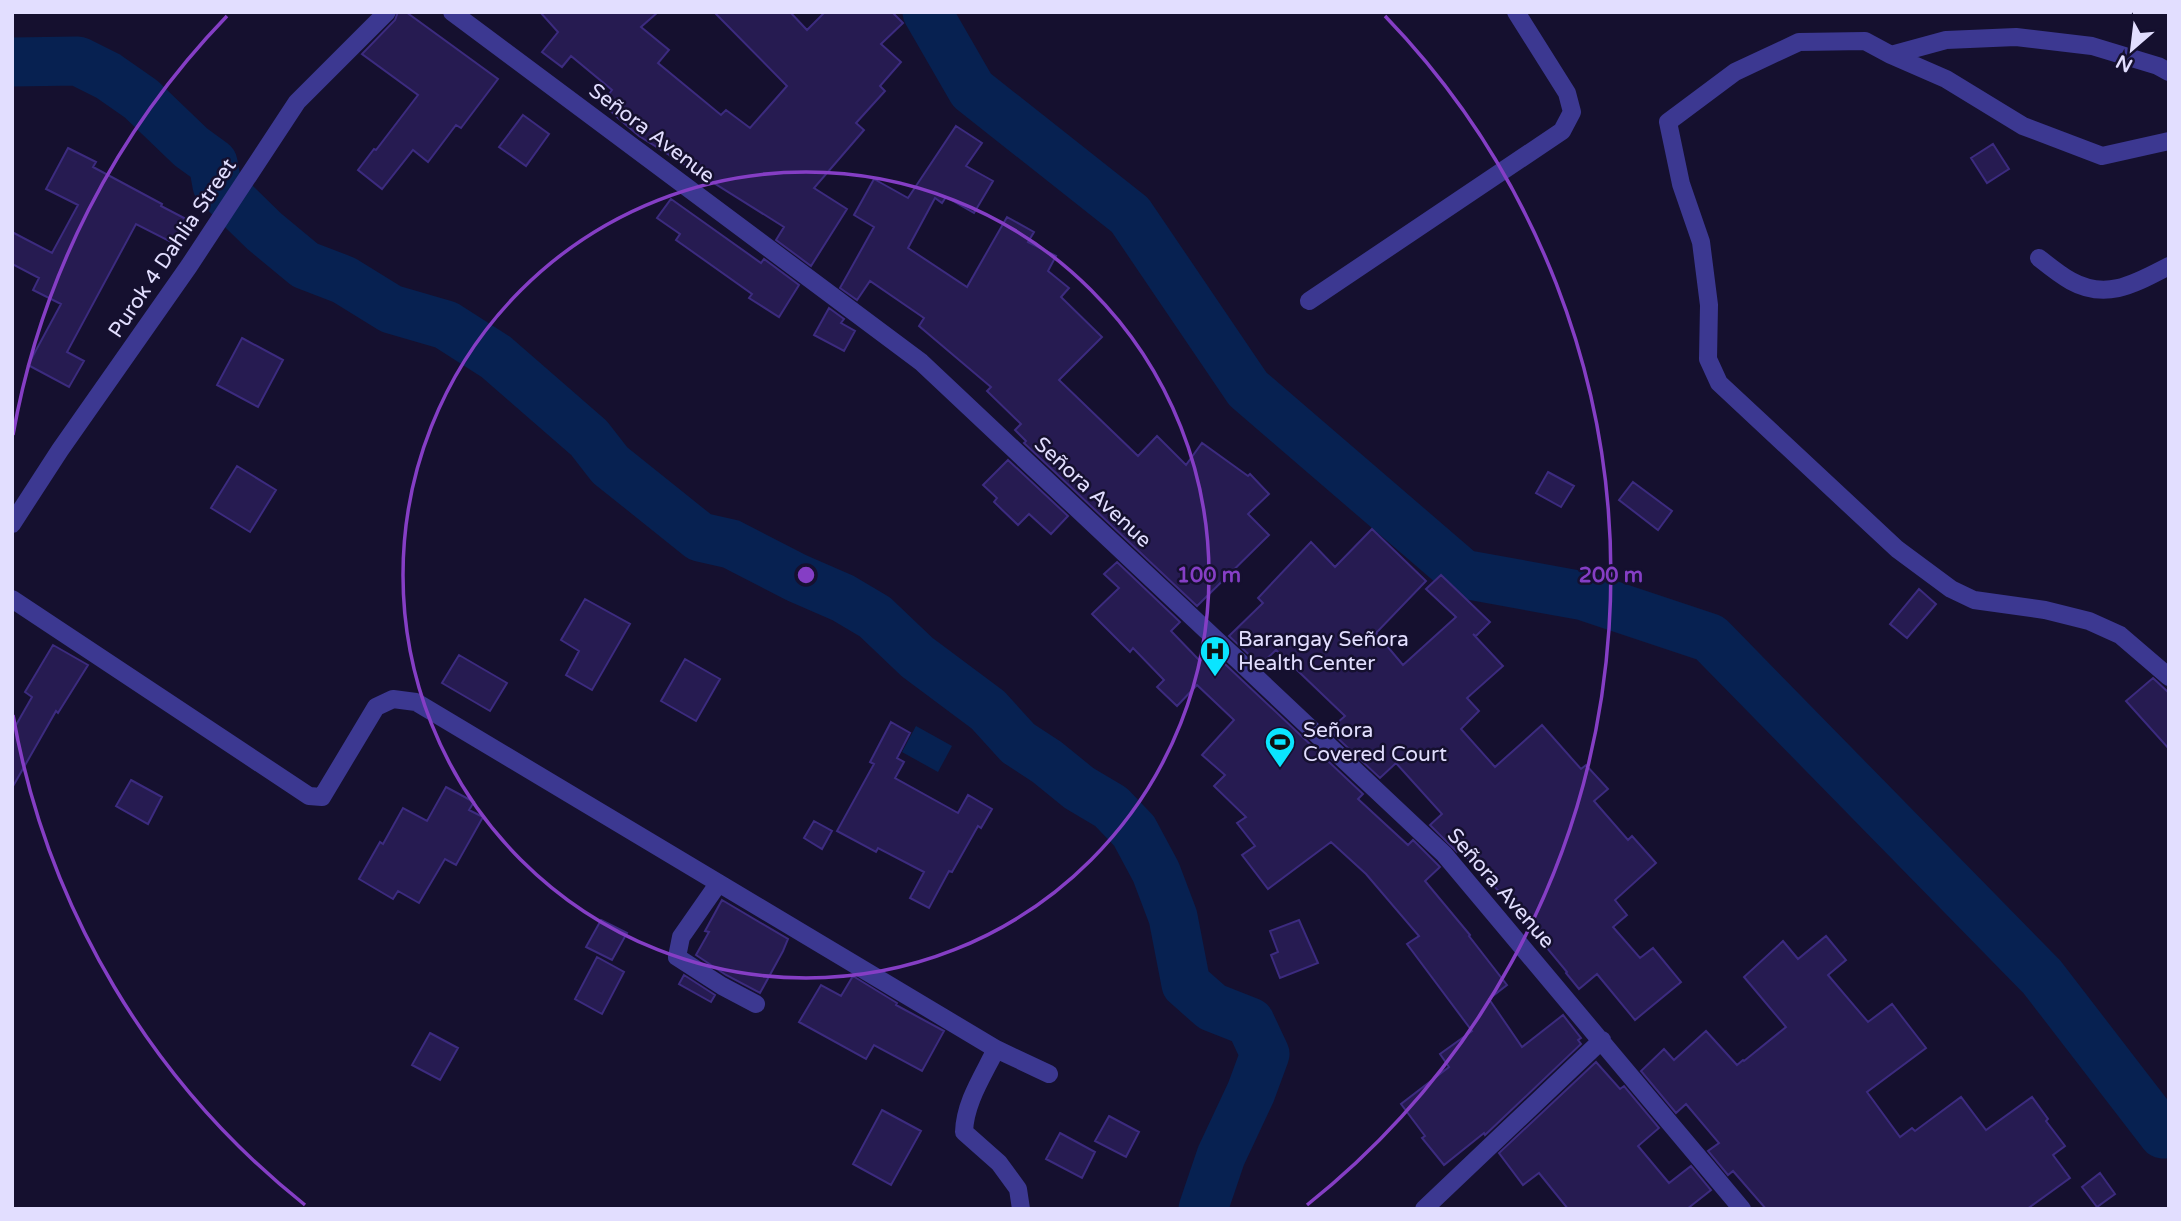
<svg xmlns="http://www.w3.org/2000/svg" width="2181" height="1221" font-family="'Varela Round',sans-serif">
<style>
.water{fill:#072151}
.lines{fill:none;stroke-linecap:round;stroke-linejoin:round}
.river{stroke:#072151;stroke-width:49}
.building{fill:#261b51;stroke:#3c2b7f;stroke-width:2}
.street{stroke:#3c3891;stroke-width:18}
.ring{fill:none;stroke:#853ec5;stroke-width:3.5}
.labels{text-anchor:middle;stroke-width:5;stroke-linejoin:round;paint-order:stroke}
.street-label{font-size:21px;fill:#e2deff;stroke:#15102f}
.poi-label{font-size:21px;fill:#e2deff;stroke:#15102f;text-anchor:start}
.centre{fill:#853ec5;stroke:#15102f;stroke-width:3.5}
.ring-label{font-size:21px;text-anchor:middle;font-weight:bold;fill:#853ec5;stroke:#15102f;stroke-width:5;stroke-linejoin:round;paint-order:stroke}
</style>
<rect width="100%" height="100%" fill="#15102f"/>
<path class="water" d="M916 726 952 746 938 772 902 752Z"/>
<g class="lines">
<path class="river" d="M927 12 972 90 1130 215 1248 389 1463 574 1584 596 1710 638 2042 977 2163 1134
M12 62 78 61 108 76 141 99 191 147 213 163 217 185 264 231 305 265 344 280 391 309 446 325 496 357 589 438 610 465 700 537 731 544 797 578 843 598 875 617 917 657 988 710 1018 743 1047 762 1079 788 1111 807 1134 831 1156 872 1173 917 1186 984 1212 1007 1250 1022 1265 1054 1251 1092 1221 1156 1203 1209"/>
</g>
<path class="building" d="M398 12H406L498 79 461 128 456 125 428 162 413 150 382 189 358 170 374 149 376 150 418 95 362 54 395 20Z
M540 12H658L641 27 669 50 658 63 721 115 726 110 750 128 787 86 714 12H790L807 30 825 12H892L903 23 881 44 901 62 880 86 885 91 856 123 864 130 814 188 847 209 811 266 776 240 784 227 639 136 618 118 602 103 612 90 571 56 562 67 542 52 558 32Z
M523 115 549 134 526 166 499 147Z
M956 126 982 143 966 166 993 181 974 213 946 197 942 203 935 198 908 248 967 287 1007 217 1034 232 1028 242 1056 256 1048 271 1069 288 1061 297 1102 337 1059 380 1138 456 1157 436 1186 465 1202 443 1248 476 1250 474 1269 494 1248 514 1269 535 1197 606 1024 443 1026 441 1015 430 1021 424 987 391 991 387 919 326 924 318 870 281 857 300 840 288 874 227 854 215 874 179 908 198Z
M1993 144 2009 169 1987 183 1971 158Z
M68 148 96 162 93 167 162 204 161 206 186 219 173 243 136 224 67 352 84 361 69 387 28 365 61 304 33 290 39 278 12 264V232L52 253 78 205 46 189Z
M671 199 761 263 764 259 799 285 779 317 749 298 752 294 676 240 680 234 657 218Z
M829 308 844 319 841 323 855 331 844 351 814 335Z
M242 338 283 360 258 407 217 385Z
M1008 460 1068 516 1051 534 1029 514 1018 525 994 502 997 498 983 485Z
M237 466 276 490 250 532 211 508Z
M1548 472 1574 486 1561 507 1536 493Z
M1633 482 1672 511 1658 530 1619 500Z
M1372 529 1426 581 1376 633 1403 665 1456 617 1426 589 1441 575 1490 622 1476 636 1473 634 1503 666 1467 698 1479 711 1461 729 1495 767 1542 725 1581 769 1586 765 1608 789 1594 801 1628 840 1632 836 1656 863 1615 900 1627 915 1613 927 1640 958 1653 948 1681 982 1635 1020 1597 974 1579 989 1566 973 1567 972 1508 901 1460 850 1457 852 1430 825 1442 814 1396 763 1380 778 1329 730 1345 716 1276 650 1260 665 1229 636 1263 603 1258 598 1311 542 1335 567Z
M1117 562 1180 622 1171 631 1200 661 1210 650 1363 794 1358 799 1408 845 1413 840 1440 867 1425 881 1470 935 1469 936 1507 985 1489 999 1522 1047 1563 1015 1581 1038 1578 1040 1581 1044 1485 1135 1484 1133 1444 1165 1422 1138 1425 1136 1401 1104 1449 1067 1440 1054 1472 1031 1407 944 1419 936 1366 874 1331 842 1268 889 1242 855 1255 846 1237 823 1246 817 1214 786 1225 775 1202 755 1234 720 1197 685 1177 706 1157 687 1164 680 1133 648 1130 652 1092 614 1119 588 1104 574Z
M1919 589 1936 604 1907 638 1890 624Z
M585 599 630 624 592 690 566 675 579 651 561 640Z
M53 645 88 665 58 713 56 711 12 788V732L32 697 25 692Z
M459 655 507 683 490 711 442 683Z
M685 659 720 679 696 721 661 701Z
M2153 678 2169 693V749L2126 701Z
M891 722 910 733 897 758 904 762 895 778 958 813 968 795 992 809 981 828 978 826 952 872 949 871 929 908 910 898 924 872 878 848 876 852 837 831 874 764 870 762Z
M131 780 162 797 148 824 116 806Z
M446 787 474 802 469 810 483 817 456 865 445 859 419 903 398 891 393 899 359 879 380 842 383 844 403 808 427 821Z
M814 821 832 831 822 849 804 838Z
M722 900 788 939 783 951 760 993 726 975 696 955 709 932 705 931Z
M601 920 627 933 612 960 586 947Z
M1299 920 1318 963 1280 978 1271 955 1278 952 1270 931Z
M1826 936 1846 960 1828 975 1868 1022 1892 1004 1926 1048 1867 1092 1900 1137 1912 1128 1915 1131 1961 1097 1986 1130 2032 1097 2048 1119 2046 1121 2065 1146 2053 1155 2070 1178 2027 1209H1766L1733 1171 1728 1175 1708 1151 1719 1143 1686 1104 1676 1113 1641 1071 1664 1049 1674 1060 1706 1031 1737 1065 1743 1060 1744 1061 1786 1027 1744 977 1783 941 1798 959Z
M597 957 624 972 602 1014 575 999Z
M684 975 715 995 711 1002 679 984Z
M853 976 897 1003 896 1005 944 1031 922 1071 874 1045 866 1059 799 1022 821 985 841 996Z
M430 1033 458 1048 440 1080 412 1065Z
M1596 1062 1620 1089 1624 1086 1659 1128 1638 1146 1669 1183 1691 1166 1711 1190 1687 1209H1568L1539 1173 1523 1185 1499 1153Z
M882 1110 921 1131 891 1185 853 1164Z
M1109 1116 1139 1132 1126 1157 1095 1141Z
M1060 1133 1095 1152 1082 1178 1046 1159Z
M2100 1173 2115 1194 2097 1207 2082 1187Z"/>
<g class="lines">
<path class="street" d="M452 12 921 362 1444 854 1742 1209
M1891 55 1946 40 2016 37 2092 46 2158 66 2169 72
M2169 141 2102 156 2023 126 1946 79 1891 55 1865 41 1799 42 1735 72 1668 122 1681 184 1701 242 1709 305 1708 359 1719 383 1897 549 1951 589 1974 600 2045 610 2089 621 2120 635 2169 677
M2039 258C2049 266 2060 275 2071 281 2107 301 2136 283 2169 266
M1309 301 1562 131 1572 112 1567 93 1516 12
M12 524 60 450 189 266 297 102 387 12
M12 599 309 796 322 797 376 707 393 699 416 702 996 1049 1049 1074
M718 884 681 937 677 957 722 986 756 1004
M996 1049C983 1076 965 1102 964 1132L999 1163 1018 1189 1021 1209
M1424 1209 1602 1040"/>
</g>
<g class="ring">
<circle cx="806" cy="575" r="403"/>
<path d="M305 1205A805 805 0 0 1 13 715M13 435A805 805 0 0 1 227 16M1385 16A805 805 0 0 1 1307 1205"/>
</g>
<defs>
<g id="hospital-pin" transform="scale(1.575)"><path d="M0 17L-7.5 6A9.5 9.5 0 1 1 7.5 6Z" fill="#0ae5ff" stroke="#15102f"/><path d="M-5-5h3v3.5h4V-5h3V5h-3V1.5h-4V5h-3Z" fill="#111"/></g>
<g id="stadium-pin" transform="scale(1.575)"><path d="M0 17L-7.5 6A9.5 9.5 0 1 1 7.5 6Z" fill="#0ae5ff" stroke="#15102f"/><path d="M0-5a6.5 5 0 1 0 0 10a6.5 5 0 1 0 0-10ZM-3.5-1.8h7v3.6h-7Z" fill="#111"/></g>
</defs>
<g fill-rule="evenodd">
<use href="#hospital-pin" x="1215" y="651"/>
<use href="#stadium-pin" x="1280" y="742"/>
</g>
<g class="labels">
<g class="street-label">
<text transform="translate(652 133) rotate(37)" y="7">Señora Avenue</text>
<text transform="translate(172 248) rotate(-56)" y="7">Purok 4 Dahlia Street</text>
<text transform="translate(1093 492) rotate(43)" y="7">Señora Avenue</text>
<text transform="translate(1501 888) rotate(49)" y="7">Señora Avenue</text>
</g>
<g class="poi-label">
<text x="1238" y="646">Barangay Señora<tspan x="1238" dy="24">Health Center</tspan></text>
<text x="1303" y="737">Señora<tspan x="1303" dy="24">Covered Court</tspan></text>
</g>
</g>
<circle cx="806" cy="575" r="10" class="centre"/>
<g class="ring-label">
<text x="1209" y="582">100 m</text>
<text x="1611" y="582">200 m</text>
</g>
<rect width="2181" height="1221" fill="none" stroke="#e2deff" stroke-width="28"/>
<g transform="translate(2132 49) rotate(208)" stroke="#15102f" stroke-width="5" paint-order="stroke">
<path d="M0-5L12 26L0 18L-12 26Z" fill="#e2deff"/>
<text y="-10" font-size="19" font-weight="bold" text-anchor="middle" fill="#e2deff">N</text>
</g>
</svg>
